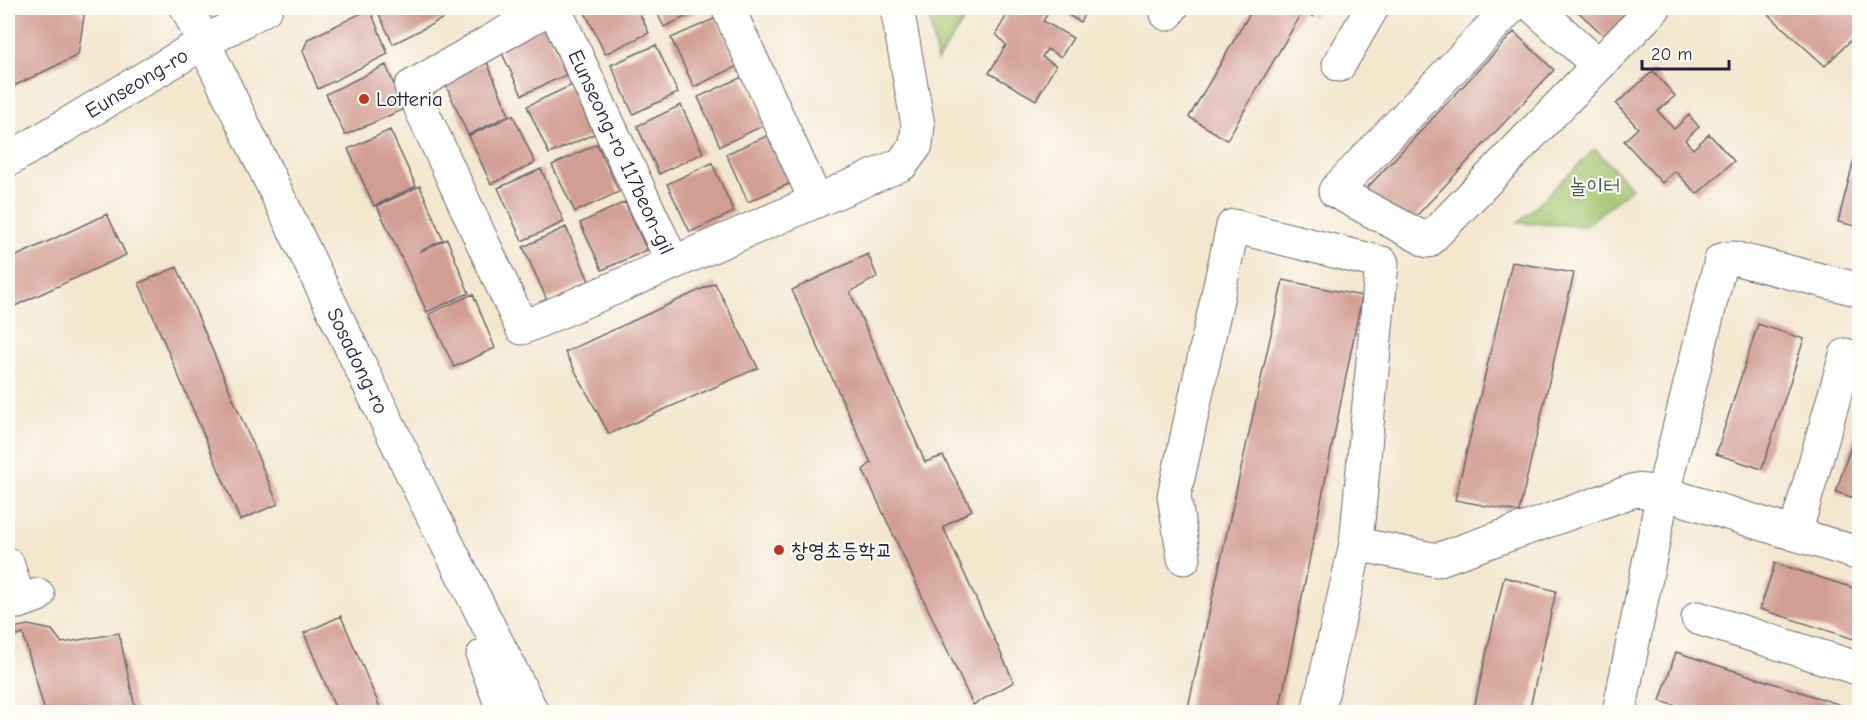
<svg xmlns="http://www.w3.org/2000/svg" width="1867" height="720" font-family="'Comic Neue','Poor Story',sans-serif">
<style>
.green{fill:#a1c36c;stroke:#627254;stroke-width:1.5}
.building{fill:#d29e93}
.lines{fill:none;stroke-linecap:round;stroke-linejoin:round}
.minor-casing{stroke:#6b676e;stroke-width:35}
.path{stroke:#6b676e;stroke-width:4;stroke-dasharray:4.5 4.5;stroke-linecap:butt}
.minor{stroke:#fff;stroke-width:33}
.poi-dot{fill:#c8321e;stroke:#fdfcf7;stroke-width:2}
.labels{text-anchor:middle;stroke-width:4.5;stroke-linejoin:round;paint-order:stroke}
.street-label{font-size:21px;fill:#22223b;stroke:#fdfcf7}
.poi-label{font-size:21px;fill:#22223b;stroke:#fdfcf7;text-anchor:start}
.park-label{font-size:21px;fill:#4e5a4c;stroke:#fdfcf7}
</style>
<rect width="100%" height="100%" fill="#fdfcf7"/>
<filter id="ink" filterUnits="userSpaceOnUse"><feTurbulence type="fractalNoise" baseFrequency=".0167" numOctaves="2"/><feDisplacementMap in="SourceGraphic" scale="12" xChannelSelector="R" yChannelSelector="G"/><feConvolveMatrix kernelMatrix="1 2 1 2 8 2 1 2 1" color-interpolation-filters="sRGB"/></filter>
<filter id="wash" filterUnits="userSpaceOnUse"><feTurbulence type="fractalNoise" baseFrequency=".008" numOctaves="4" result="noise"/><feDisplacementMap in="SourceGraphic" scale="24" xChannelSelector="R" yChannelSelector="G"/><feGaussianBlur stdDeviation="1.35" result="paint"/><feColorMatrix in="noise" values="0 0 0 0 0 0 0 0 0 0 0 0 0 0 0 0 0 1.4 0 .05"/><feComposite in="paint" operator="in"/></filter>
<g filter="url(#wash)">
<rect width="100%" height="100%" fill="#f3e7ce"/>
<path class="green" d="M928 8H972L937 61Z
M1595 149 1632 188 1585 226 1518 223Z"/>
<g id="blocks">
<path class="building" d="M8 8H79L84 16 78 55 8 89Z
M376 8H444L448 16 393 44Z
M583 8H637L649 33 605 54Z
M655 8H704L664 27Z
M1011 8H1051L1043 21 1073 38 1061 57 1047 49 1042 57 1056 65 1036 100 989 73 1006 45 996 34Z
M1056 8H1088L1080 22Z
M1253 8H1319L1313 17 1303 11 1227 140 1189 117Z
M1574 8H1641L1610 41Z
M1761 8H1860V31L1825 66Z
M370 9 388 54 318 89 303 51 308 39Z
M716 18 738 66 694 87 671 38Z
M544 26 566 75 522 95 499 47Z
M1514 32 1554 70 1405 228 1367 188Z
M656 45 678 93 633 114 611 65Z
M487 62 509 115 468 135 444 81Z
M386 65 404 109 345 135 326 94Z
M1653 71 1675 96 1658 111 1674 129 1689 115 1699 127 1685 140 1693 149 1709 134 1734 161 1697 194 1675 171 1662 183 1624 141 1638 128 1616 104Z
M742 77 765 125 720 146 698 97Z
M572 85 594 134 549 154 527 106Z
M681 105 703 153 659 174 637 126Z
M513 115 535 163 491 184 469 136Z
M390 130 416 186 374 206 348 149Z
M771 134 793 182 748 202 726 154Z
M1859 140H1860V227L1838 222Z
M597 144 619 192 575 212 552 165Z
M712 163 734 212 690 232 667 184Z
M541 169 564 222 522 241 498 188Z
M420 186 443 240 419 252 447 239 469 293 427 312 377 206Z
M625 202 647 250 602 270 580 223Z
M107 214 126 255 8 309V260Z
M566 227 589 281 547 300 523 247Z
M868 254 877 277 850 292 925 462 943 456 972 510 943 527 1014 682 973 705 863 470 871 463 792 290Z
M1512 262 1574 273 1519 512 1455 500Z
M177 267 278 504 240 520 139 283Z
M1283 280 1362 296 1279 712H1187Z
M715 283 758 368 609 434 565 352Z
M473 294 495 348 454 367 429 314Z
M1758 324 1804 339 1762 469 1716 454Z
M1859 421H1860V500L1836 492Z
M1775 563 1860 590V641L1760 609Z
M1504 577 1556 591 1529 712H1473Z
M8 613 13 628 28 625 52 630 62 643 119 633 136 712H45L23 634 8 639Z
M341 616 382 712H337L304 633Z
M1676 652 1860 711V712H1696L1660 701Z"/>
</g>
</g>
<g filter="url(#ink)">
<use href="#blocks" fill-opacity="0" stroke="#6b676e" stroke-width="1.5"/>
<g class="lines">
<g class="minor-casing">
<g id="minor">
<path id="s1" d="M187 8 425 500 532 712"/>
<path d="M549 8 411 87 522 328 902 164 916 145 918 125 897 8"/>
<path id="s2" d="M554 8 673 263"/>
<path d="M728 8 816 201"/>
<path d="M1510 8 1335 191 1428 241 1654 8"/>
<path d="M1535 8 1598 65"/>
<path d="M1167 14 1171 8"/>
<path d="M1339 65 1372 8"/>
<path id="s3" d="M8 160 205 42 266 8"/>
<path d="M1795 534 1846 355"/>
<path d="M1184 558 1174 496 1233 226 1382 263 1356 544"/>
<path d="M8 565 19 602 38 595"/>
<path d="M1698 618 1860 669"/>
<path d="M483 656 504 712"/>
<path d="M1318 712 1356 544 1437 560 1635 490 1663 493 1860 554"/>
<path d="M1619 712 1663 493 1721 260 1733 258 1860 290"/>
</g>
</g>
<path class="path" d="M939 8H940"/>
<use href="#minor" class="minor"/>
</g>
</g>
<g class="poi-dot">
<circle cx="364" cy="99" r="6"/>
<circle cx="779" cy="550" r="6"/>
</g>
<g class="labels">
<g class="street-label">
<text dy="7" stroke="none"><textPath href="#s3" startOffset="150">Eunseong-ro</textPath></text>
<text dy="7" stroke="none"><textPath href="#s2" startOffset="159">Eunseong-ro 117beon-gil</textPath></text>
<text dy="7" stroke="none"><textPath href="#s1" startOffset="392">Sosadong-ro</textPath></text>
</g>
<g class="poi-label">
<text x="376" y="106">Lotteria</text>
<text x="791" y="557">창영초등학교</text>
</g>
<g class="park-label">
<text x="1595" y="193">놀이터</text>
</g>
</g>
<rect width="1867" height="720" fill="none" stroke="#fdfcf7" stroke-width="30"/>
<path d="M1642 60v9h87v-9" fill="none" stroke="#22223b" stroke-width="3"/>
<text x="1651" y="60" font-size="18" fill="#22223b" stroke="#fdfcf7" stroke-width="4.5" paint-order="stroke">20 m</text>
</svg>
